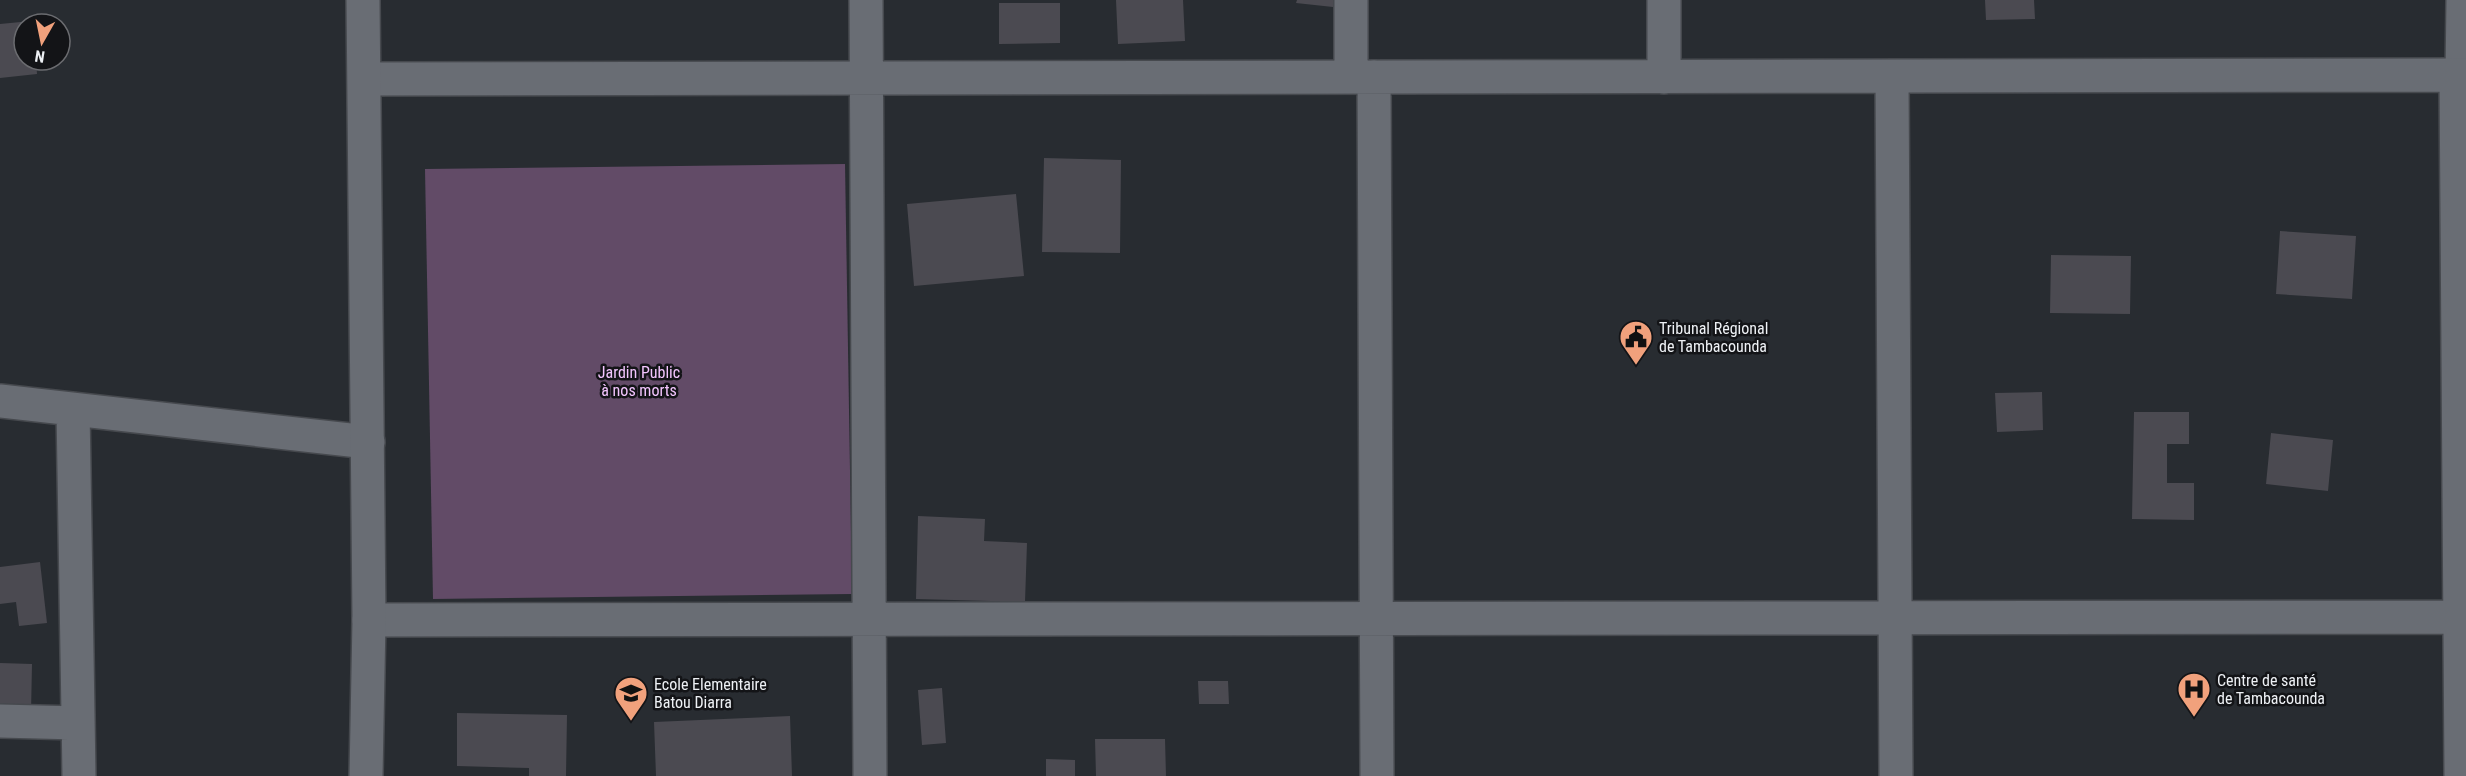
<svg xmlns="http://www.w3.org/2000/svg" width="2466" height="776" font-family="'Roboto Condensed',sans-serif">
<style>
.green{fill:#624b67}
.building{fill:#4b4a51}
.lines{fill:none;stroke-linecap:round;stroke-linejoin:round}
.lane-casing{stroke:#46494e;stroke-width:24}
.street-casing{stroke:#46494e;stroke-width:36}
.secondary-casing{stroke:#46494e;stroke-width:36}
.lane{stroke:#696d74;stroke-width:21}
.street{stroke:#696d74;stroke-width:33}
.secondary{stroke:#696d74;stroke-width:33}
.labels{text-anchor:middle;stroke-width:5;stroke-linejoin:round;paint-order:stroke}
.poi-label{font-size:16px;fill:#eef1f5;stroke:#131417;text-anchor:start}
.park-label{font-size:16px;fill:#f3c5fe;stroke:#131417}
</style>
<rect width="100%" height="100%" fill="#282c31"/>
<path class="green" d="M845 164 852 594 433 599 425 169Z"/>
<path class="building" d="M1116 0H1183L1185 41 1118 44Z
M1297 0H1333V7L1296 3Z
M1985 0H2034L2035 19 1986 20Z
M999 3H1060V43L999 44Z
M31 21 32 24H24V60H36L37 74 0 78V24Z
M1044 158 1121 160 1120 253 1042 252Z
M1016 194 1024 276 914 286 907 204Z
M2280 231 2356 236 2352 299 2276 294Z
M2051 255 2131 256 2130 314 2050 313Z
M2042 392 2043 430 1997 432 1995 393Z
M2134 412H2189V444H2167V483H2194V520L2132 519Z
M2271 433 2333 440 2328 491 2266 484Z
M918 516 985 519 984 541 1027 543 1025 602 916 599Z
M40 562 47 623 19 626 16 602 0 604V567Z
M0 663 32 664 31 713H0Z
M1198 681H1228L1229 704H1199Z
M942 688 946 743 922 745 918 690Z
M457 713 567 715 566 776H529V768L457 766Z
M790 716 792 776H656L654 722Z
M1095 739H1165L1166 776H1096Z
M1046 759 1075 760V776H1046Z"/>
<g class="lines">
<g class="lane-casing">
<path id="lane" d="M2456 75 2457 0"/>
</g>
<g class="street-casing">
<path id="street" d="M866 0 870 776
M1351 0V77
M1664 0V77
M2456 75 2461 776
M1374 77 1377 776
M1892 77 1896 776
M365 79 2466 75
M0 401 368 442
M73 409 79 776
M369 620 2466 617
M0 721 78 723"/>
</g>
<g class="secondary-casing">
<path id="secondary" d="M363 0 369 620 366 776"/>
</g>
<use href="#lane" class="lane"/>
<use href="#street" class="street"/>
<use href="#secondary" class="secondary"/>
</g>
<defs>
<g id="civic-pin" transform="scale(1.725)"><path d="M0 17L-7.5 6A9.5 9.5 0 1 1 7.5 6Z" fill="#f1a17c" stroke="#131417"/><path d="M-.6-6.5H3V-4.5H.6V-3L4-1V1h2V6H-6V1h2V-1L-.6-3ZM-1.2 2.5V6h2.4V2.5Z" fill="#111"/></g>
<g id="hospital-pin" transform="scale(1.725)"><path d="M0 17L-7.5 6A9.5 9.5 0 1 1 7.5 6Z" fill="#f1a17c" stroke="#131417"/><path d="M-5-5h3v3.5h4V-5h3V5h-3V1.5h-4V5h-3Z" fill="#111"/></g>
<g id="school-pin" transform="scale(1.725)"><path d="M0 17L-7.5 6A9.5 9.5 0 1 1 7.5 6Z" fill="#f1a17c" stroke="#131417"/><path d="M0-5L7-2L0 1L-7-2ZM-4 1L0 2.5L4 1V4Q0 6-4 4Z" fill="#111"/></g>
</defs>
<g fill-rule="evenodd">
<use href="#civic-pin" x="1636" y="337"/>
<use href="#hospital-pin" x="2194" y="689"/>
<use href="#school-pin" x="631" y="693"/>
</g>
<g class="labels">
<g class="poi-label">
<text x="1659" y="334">Tribunal Régional<tspan x="1659" dy="18">de Tambacounda</tspan></text>
<text x="2217" y="686">Centre de santé<tspan x="2217" dy="18">de Tambacounda</tspan></text>
<text x="654" y="690">Ecole Elementaire<tspan x="654" dy="18">Batou Diarra</tspan></text>
</g>
<g class="park-label">
<text x="639" y="378">Jardin Public<tspan x="639" dy="18">à nos morts</tspan></text>
</g>
</g>
<g transform="translate(42 42) rotate(189)"><circle r="28" fill="#131417" stroke="#6b6c70" stroke-width="1.5"/>
<path d="M0-4.5L10 22L0 15L-10 22Z" fill="#f1a17c"/>
<text y="-9" font-size="16" font-weight="bold" text-anchor="middle" fill="#eef1f5">N</text>
</g>
</svg>
